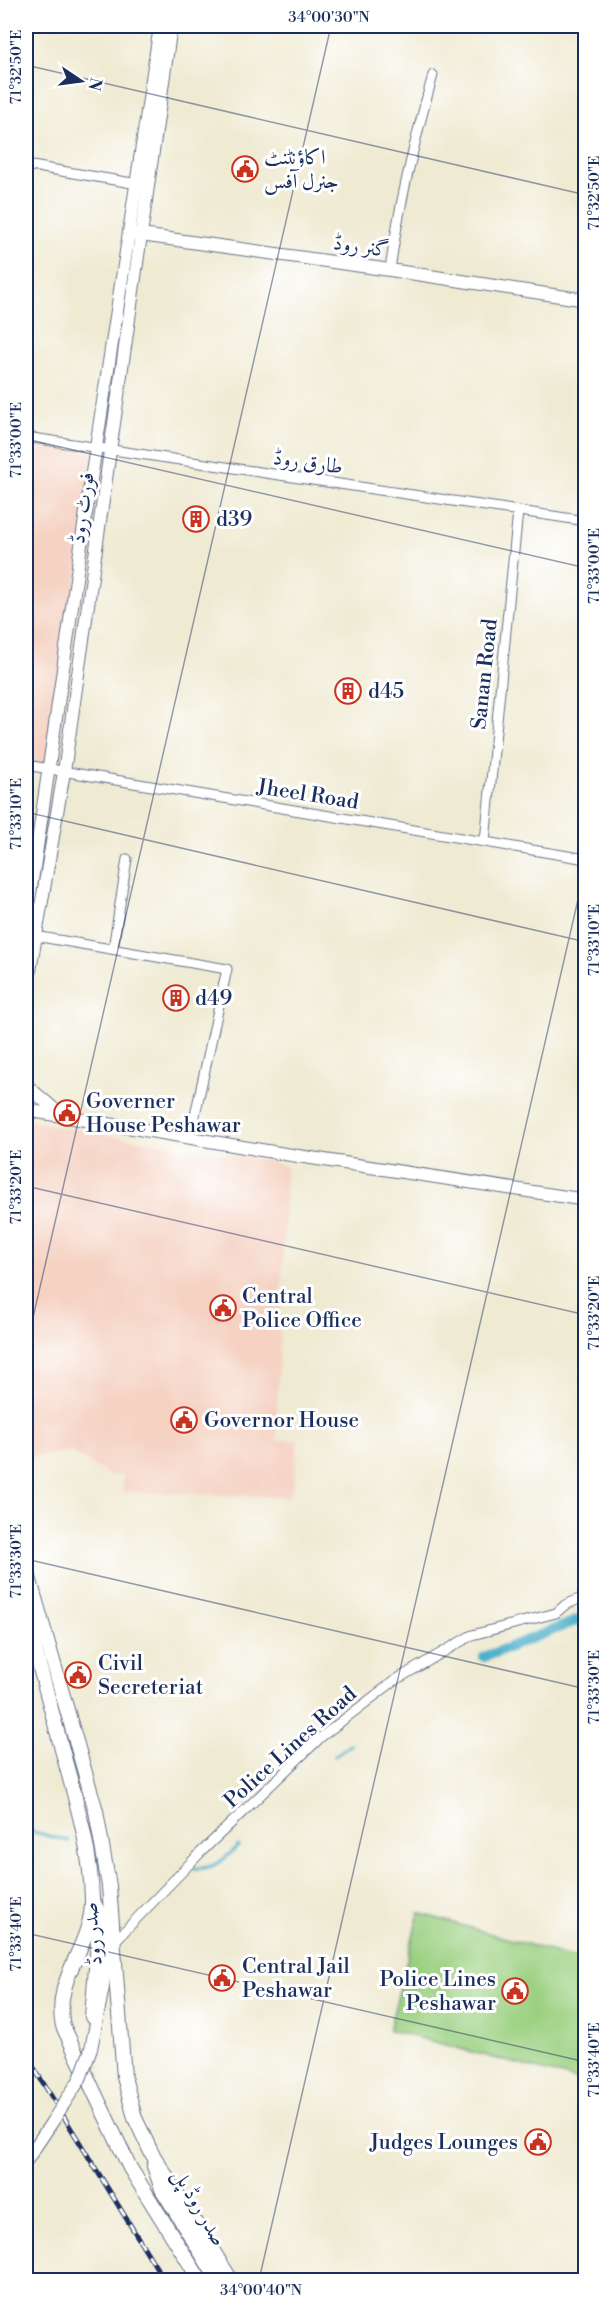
<svg xmlns="http://www.w3.org/2000/svg" width="611" height="2306" font-family="'Libre Bodoni',Amiri,serif">
<style>
.built{fill:#f5d2c2}
.green{fill:#9bd081;stroke:#5b8070;stroke-width:1.5}
.lines{fill:none;stroke-linecap:round;stroke-linejoin:round}
.stream{stroke:#49aec9;stroke-width:3}
.canal{stroke:#49aec9;stroke-width:10}
.street-casing{stroke:#657087;stroke-width:11}
.secondary-casing{stroke:#657087;stroke-width:14}
.primary-casing{stroke:#657087;stroke-width:16}
.street{stroke:#fff;stroke-width:9}
.secondary{stroke:#fff;stroke-width:12}
.primary{stroke:#fff;stroke-width:14}
.rail-casing{stroke:#1b2f5e;stroke-width:5}
.rail{stroke:#fff;stroke-width:3;stroke-dasharray:9;stroke-linecap:butt}
.secondary-bridge-casing{stroke:#657087;stroke-width:14;stroke-linecap:butt}
.secondary-bridge{stroke:#fff;stroke-width:12}
.ticks{fill:none;stroke:#1b2f5e;stroke-width:1.5;stroke-opacity:0.45}
.labels{text-anchor:middle;stroke-width:6;stroke-linejoin:round;paint-order:stroke}
.poi-label{font-size:21px;fill:#1b2f5e;stroke:#fff;text-anchor:start}
.street-label{font-size:21px;fill:#1b2f5e;stroke:#fff}
.neatline{fill:none;stroke:#1b2f5e;stroke-width:2}
.ticks-label{font-size:15px;text-anchor:middle;fill:#1b2f5e}
</style>
<rect width="100%" height="100%" fill="#fff"/>
<filter id="ink" filterUnits="userSpaceOnUse"><feTurbulence type="fractalNoise" baseFrequency=".0167" numOctaves="2"/><feDisplacementMap in="SourceGraphic" scale="12" xChannelSelector="R" yChannelSelector="G"/><feConvolveMatrix kernelMatrix="1 2 1 2 8 2 1 2 1" color-interpolation-filters="sRGB"/></filter>
<filter id="wash" filterUnits="userSpaceOnUse"><feTurbulence type="fractalNoise" baseFrequency=".008" numOctaves="4" result="noise"/><feDisplacementMap in="SourceGraphic" scale="24" xChannelSelector="R" yChannelSelector="G"/><feGaussianBlur stdDeviation="1.35" result="paint"/><feColorMatrix in="noise" values="0 0 0 0 0 0 0 0 0 0 0 0 0 0 0 0 0 1.4 0 .05"/><feComposite in="paint" operator="in"/></filter>
<g filter="url(#wash)">
<rect width="100%" height="100%" fill="#efead2"/>
<path class="built" d="M26 437 95 449 50 768 26 765Z
M26 1119 65 1128 268 1161 286 1166 276 1440H298L293 1487 288 1497 122 1492 123 1475 111 1476 71 1452 26 1458Z"/>
<path class="green" d="M419 1913 585 1961V2082L389 2030Z"/>
<g class="lines">
<path class="stream" d="M335 1756 350 1745
M26 1830 69 1841
M194 1868C214 1870 225 1859 238 1846"/>
<path class="canal" d="M484 1657 586 1617"/>
</g>
</g>
<g filter="url(#ink)">
<g class="lines">
<g class="street-casing">
<path id="street" d="M26 165 138 184
M390 270C399 203 415 139 433 75
M26 437 586 521
M26 765 586 859
M485 841 518 511
M35 936 227 969 190 1138
M113 949 127 859
M114 1942 200 1853 321 1737 394 1681 472 1635 556 1613 565 1605 586 1596"/>
</g>
<g class="secondary-casing">
<path id="secondary" d="M134 234 390 270 586 300
M26 919C51 762 71 604 96 447 117 307 140 166 160 26
M26 994 64 772 171 26
M26 1085 61 1115
M26 1110 285 1154 586 1200
M91 2017 99 1918 98 1909 92 1897
M91 2049 103 1987 107 1926
M26 2161 52 2122"/>
</g>
<g class="primary-casing">
<path id="primary" d="M26 1567 96 1811 109 1886 124 2077 135 2118 151 2152 231 2280
M26 1616C39 1663 51 1710 64 1757 77 1805 91 1849 92 1900 93 1945 52 1979 63 2026L130 2168 200 2280
M154 2166 162 2189 218 2280"/>
</g>
<use href="#street" class="street"/>
<use href="#secondary" class="secondary"/>
<use href="#primary" class="primary"/>
<g class="rail-casing">
<path id="rail" d="M26 2055 164 2280"/>
</g>
<use href="#rail" class="rail"/>
<g class="secondary-bridge-casing">
<path id="secondary-bridge" d="M52 2122 80 2079 91 2049"/>
</g>
<use href="#secondary-bridge" class="secondary-bridge"/>
</g>
</g>
<path class="ticks" d="M26 65 586 195M26 439 586 568M26 812 586 942M26 1186 586 1315M26 1348 331 26M26 1559 586 1689M26 1933 586 2062M259 2280 586 865"/>
<defs>
<g id="civic-ring" transform="scale(1.35)"><circle r="9.5" fill="#fff" stroke="#c8321e" stroke-width="1.5"/><path d="M-.6-6.5H3V-4.5H.6V-3L4-1V1h2V6H-6V1h2V-1L-.6-3ZM-1.2 2.5V6h2.4V2.5Z" fill="#c8321e"/></g>
<g id="building-ring" transform="scale(1.35)"><circle r="9.5" fill="#fff" stroke="#c8321e" stroke-width="1.5"/><path d="M-4-6H4V6H1V3H-1V6H-4ZM-2.5-4.3h1.7v1.8h-1.7ZM.8-4.3h1.7v1.8H.8ZM-2.5-1h1.7V.8h-1.7ZM.8-1h1.7V.8H.8Z" fill="#c8321e"/></g>
</defs>
<g fill-rule="evenodd">
<use href="#civic-ring" x="245" y="169"/>
<use href="#building-ring" x="196" y="519"/>
<use href="#building-ring" x="348" y="691"/>
<use href="#building-ring" x="176" y="998"/>
<use href="#civic-ring" x="67" y="1113"/>
<use href="#civic-ring" x="223" y="1308"/>
<use href="#civic-ring" x="184" y="1420"/>
<use href="#civic-ring" x="78" y="1675"/>
<use href="#civic-ring" x="222" y="1978"/>
<use href="#civic-ring" x="515" y="1991"/>
<use href="#civic-ring" x="538" y="2142"/>
</g>
<g class="labels">
<g class="poi-label">
<text x="264" y="164">اکاؤنٹنٹ<tspan x="264" dy="24">جنرل آفس</tspan></text>
<text x="216" y="526">d39</text>
<text x="368" y="698">d45</text>
<text x="195" y="1005">d49</text>
<text x="86" y="1108">Governer<tspan x="86" dy="24">House Peshawar</tspan></text>
<text x="242" y="1303">Central<tspan x="242" dy="24">Police Office</tspan></text>
<text x="204" y="1427">Governor House</text>
<text x="98" y="1670">Civil<tspan x="98" dy="24">Secreteriat</tspan></text>
<text x="242" y="1973">Central Jail<tspan x="242" dy="24">Peshawar</tspan></text>
<text x="496" y="1986" text-anchor="end">Police Lines<tspan x="496" dy="24">Peshawar</tspan></text>
<text x="518" y="2149" text-anchor="end">Judges Lounges</text>
</g>
<g class="street-label">
<text transform="translate(361 246) rotate(8)" y="7">گنر روڈ</text>
<text transform="translate(308 462) rotate(8)" y="7">طارق روڈ</text>
<text transform="translate(82 508) rotate(-82)" y="7">فورٹ روڈ</text>
<text transform="translate(484 674) rotate(-84)" y="7">Sanan Road</text>
<text transform="translate(308 794) rotate(9)" y="7">Jheel Road</text>
<text transform="translate(290 1747) rotate(-42)" y="7">Police Lines Road</text>
<text transform="translate(92 1934) rotate(-95)" y="7">صدر روڈ</text>
<text transform="translate(200 2207) rotate(60)" y="7">صدر روڈ پل</text>
</g>
</g>
<rect width="611" height="2306" fill="none" stroke="#fff" stroke-width="66"/>
<g transform="translate(81 81) rotate(103)" stroke="#ffffff" stroke-width="4.5" paint-order="stroke">
<path d="M0-4.5L10 22L0 15L-10 22Z" fill="#1b2f5e"/>
<text y="-9" font-size="16" font-weight="bold" text-anchor="middle" fill="#1b2f5e">N</text>
</g>
<rect x="33" y="33" width="545" height="2240" class="neatline"/>
<g class="ticks-label">
<text x="329" y="22">34°00'30"N</text>
<text transform="translate(16 67) rotate(-90)" y="5">71°32'50"E</text>
<text transform="translate(594 193) rotate(-90)" y="5">71°32'50"E</text>
<text transform="translate(16 440) rotate(-90)" y="5">71°33'00"E</text>
<text transform="translate(594 566) rotate(-90)" y="5">71°33'00"E</text>
<text transform="translate(16 814) rotate(-90)" y="5">71°33'10"E</text>
<text transform="translate(594 940) rotate(-90)" y="5">71°33'10"E</text>
<text transform="translate(16 1187) rotate(-90)" y="5">71°33'20"E</text>
<text transform="translate(594 1313) rotate(-90)" y="5">71°33'20"E</text>
<text transform="translate(16 1561) rotate(-90)" y="5">71°33'30"E</text>
<text transform="translate(594 1687) rotate(-90)" y="5">71°33'30"E</text>
<text transform="translate(16 1934) rotate(-90)" y="5">71°33'40"E</text>
<text transform="translate(594 2060) rotate(-90)" y="5">71°33'40"E</text>
<text x="261" y="2295">34°00'40"N</text>
</g>
</svg>
